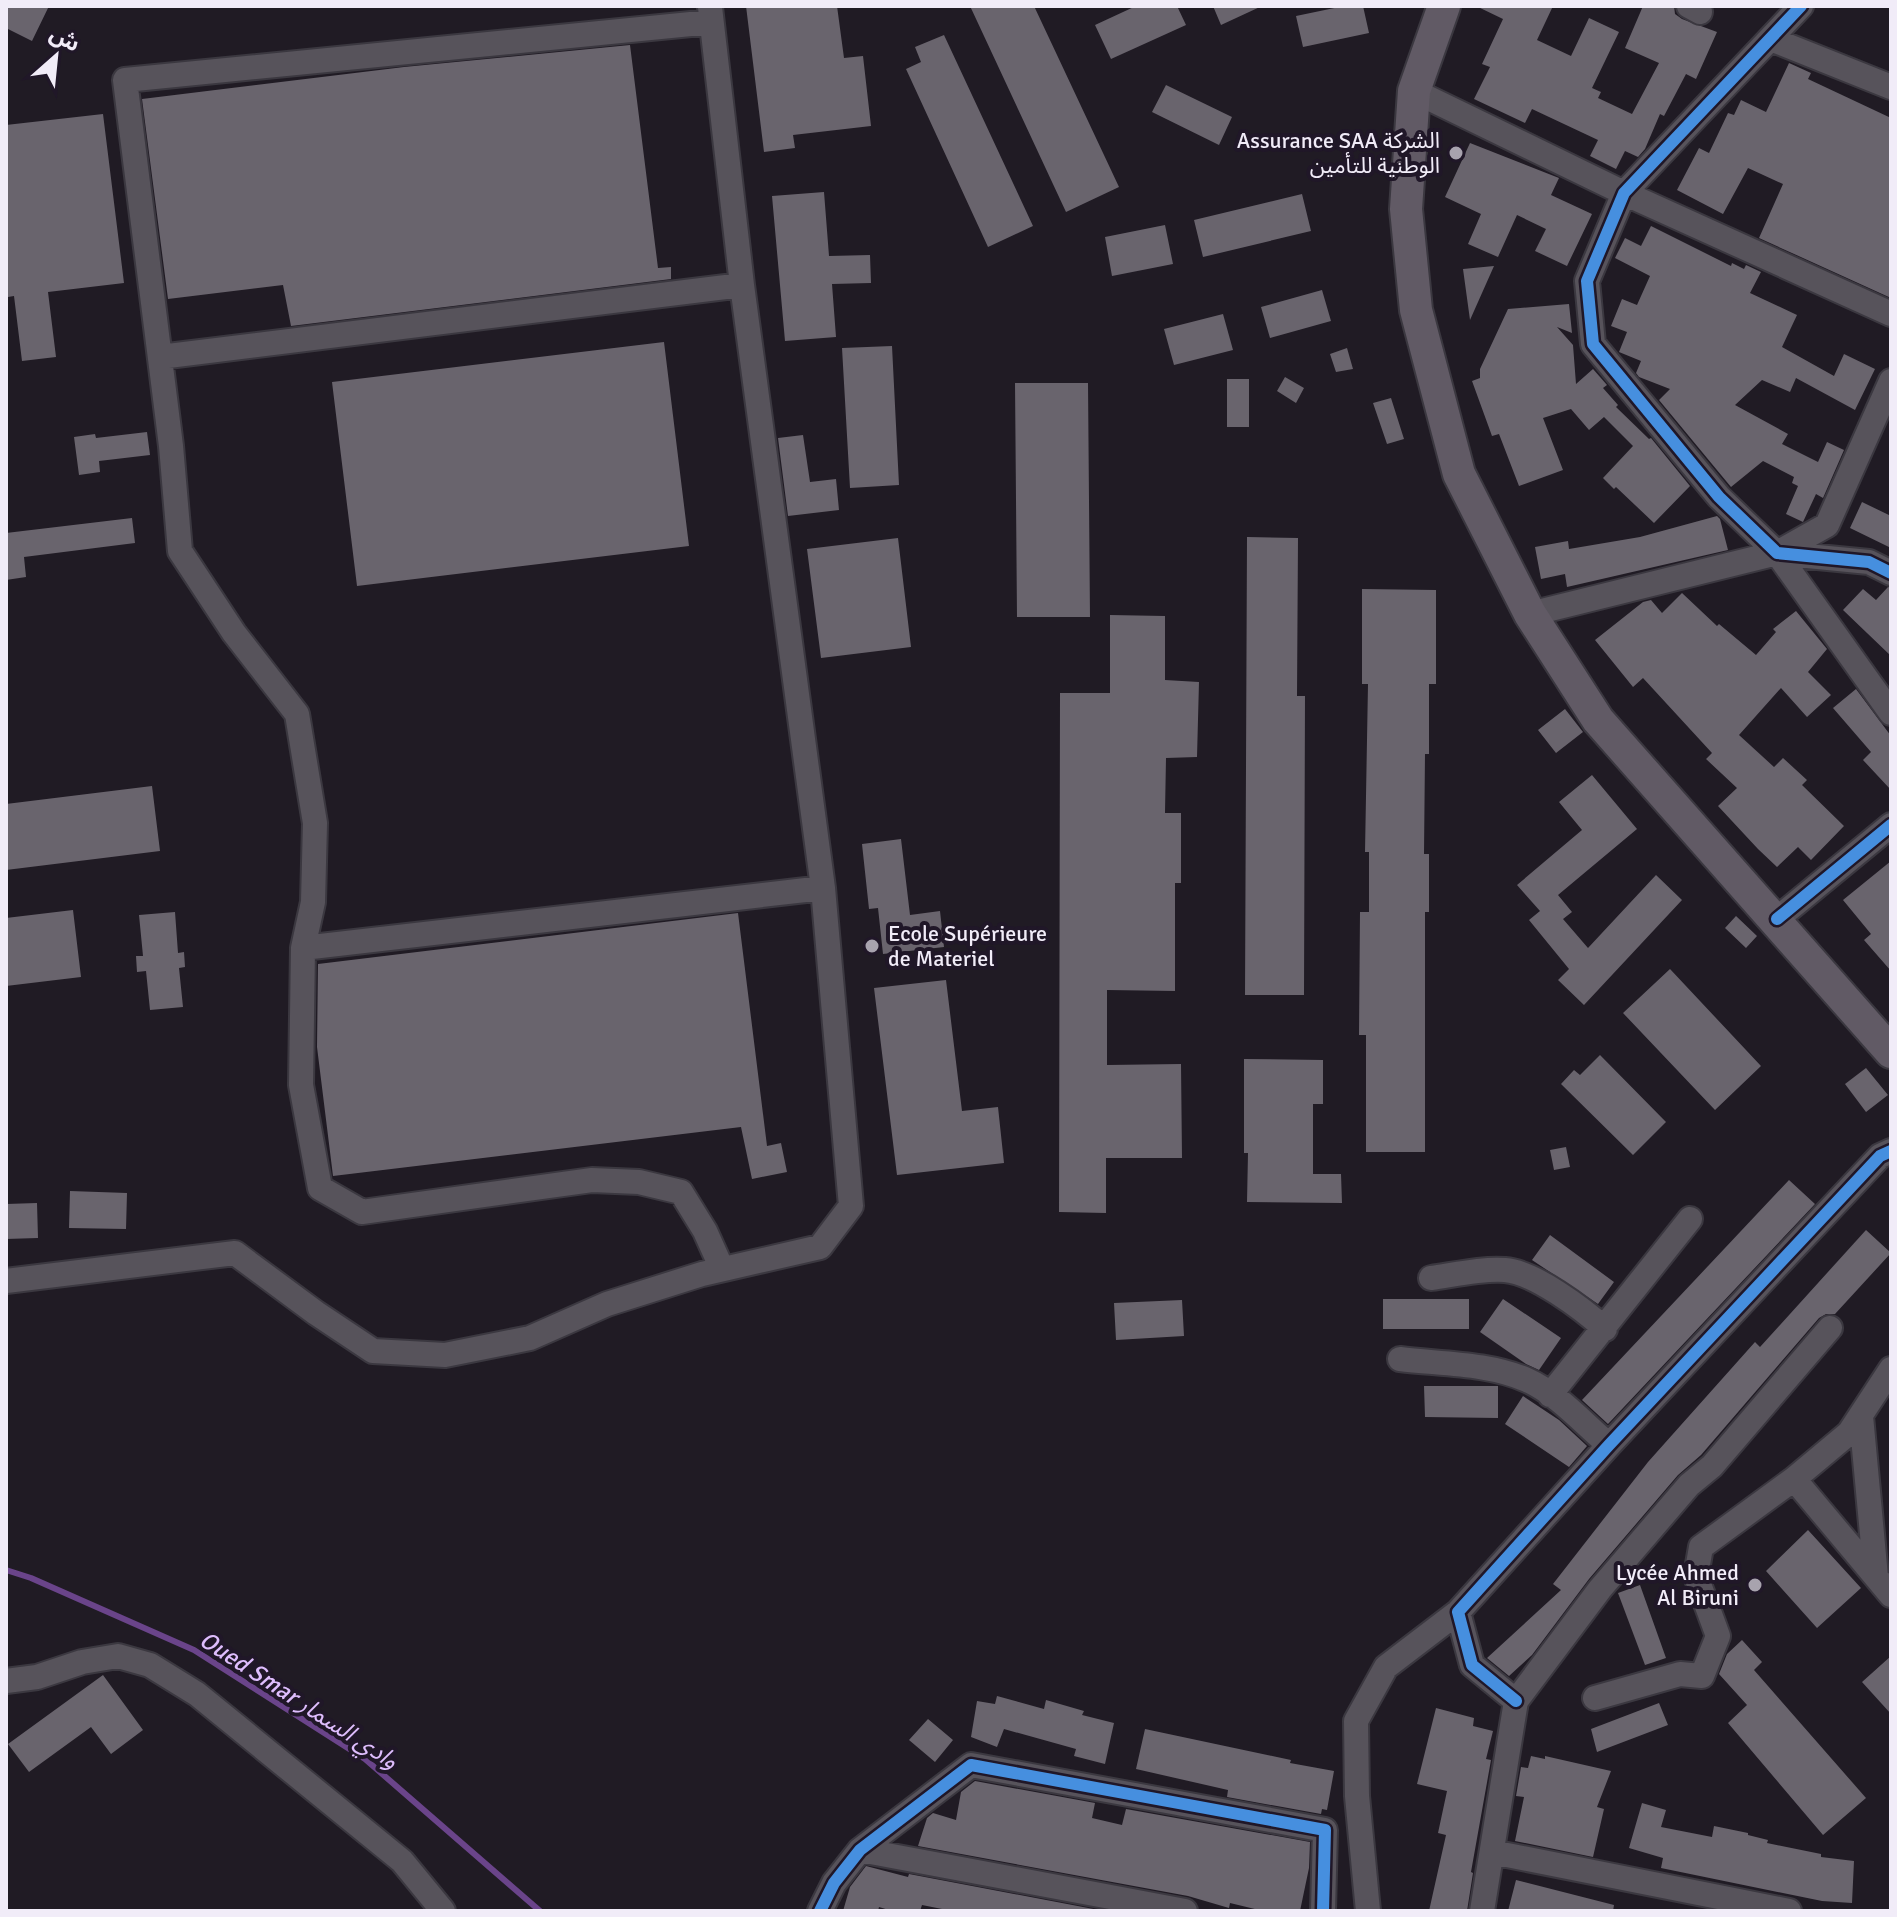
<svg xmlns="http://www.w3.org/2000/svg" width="1897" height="1917" font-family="Signika,'Noto Sans Arabic',sans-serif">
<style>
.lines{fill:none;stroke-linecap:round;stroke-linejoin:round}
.stream{stroke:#6a448a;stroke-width:6}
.building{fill:#69646d}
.minor-casing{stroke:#3b3840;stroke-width:28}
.major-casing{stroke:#3b3840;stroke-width:36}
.minor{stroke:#57535b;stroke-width:24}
.major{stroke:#615a65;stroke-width:32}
.cycleway-casing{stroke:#201728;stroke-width:17}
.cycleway{stroke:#468fdf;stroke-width:12}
.poi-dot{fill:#a8a3ae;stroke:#201728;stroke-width:3}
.labels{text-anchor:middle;stroke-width:8;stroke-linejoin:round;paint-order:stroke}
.poi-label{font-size:22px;fill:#f1ecf8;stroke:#201728;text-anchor:end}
.water-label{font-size:24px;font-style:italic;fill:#debdfd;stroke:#201728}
</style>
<rect width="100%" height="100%" fill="#201b24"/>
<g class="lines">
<path class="stream" d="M6 1570 31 1578 194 1650 365 1759 540 1911"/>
</g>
<path class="building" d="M6 6H49L32 41 6 28Z
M746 6H837L844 58 863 56 871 126 793 135 795 148 764 152Z
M970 6H1034L1119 187 1066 212Z
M1136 6H1177L1186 25 1111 59 1095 25Z
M1213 6H1262L1221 25Z
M1344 6H1363L1369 33 1303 47 1296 16Z
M1476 6H1553L1537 40 1571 56 1589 18 1619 32 1592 88 1601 92 1598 98 1632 114 1659 63 1625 48 1643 6H1674L1675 14 1682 19 1717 32 1696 79 1686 74 1664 116 1660 114 1645 149 1638 157 1625 151 1616 169 1590 156 1598 140 1532 109 1525 123 1474 99 1490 67 1482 64 1503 19Z
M944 35 1033 226 988 247 906 69 921 62 915 47Z
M630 45 658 268 671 267V279L291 326 283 285 168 299 142 99 404 67Z
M1789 63 1811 73 1808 79 1891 118V298L1759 238 1783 184 1748 168 1723 214 1677 190 1699 148 1709 153 1728 113 1734 115 1741 100 1766 112Z
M1166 85 1232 117 1219 145 1152 112Z
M103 114 124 283 48 292 56 357 22 361 14 296 8 297 6 283V125Z
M1470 143 1559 178 1551 195 1592 214 1567 266 1535 251 1546 229 1517 215 1498 257 1468 244 1481 214 1445 197Z
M824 192 829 256 870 255 871 283 832 284 836 337 785 341 772 196Z
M1302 194 1311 231 1203 257 1194 220Z
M1165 225 1173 264 1112 276 1105 237Z
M1651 226 1731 266 1732 263 1744 269 1746 265 1761 272 1750 293 1797 315 1782 347 1834 376 1844 354 1875 369 1855 410 1796 378 1790 392 1762 380 1735 405 1788 434 1782 444 1818 462 1827 442 1844 450 1823 498 1816 494 1803 522 1786 514 1798 486 1792 483 1794 477 1763 461 1731 487 1659 400 1670 389 1639 377 1636 373 1641 361 1619 352 1627 332 1611 326 1622 299 1637 305 1650 276 1615 258 1625 238 1641 246Z
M1494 266 1470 320 1463 269Z
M1322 290 1331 321 1270 338 1261 307Z
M1569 304 1572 333 1557 327 1573 345 1576 384 1593 369 1607 385 1603 388 1618 405 1616 407 1649 439 1651 438 1690 486 1654 523 1616 487 1614 489 1603 478 1633 446 1604 417 1589 430 1571 409 1543 418 1563 470 1519 486 1499 434 1492 436 1472 381 1480 378V369L1508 309Z
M1223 314 1233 350 1174 365 1164 329Z
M664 342 689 546 357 586 332 382Z
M892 346 899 485 850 488 842 348Z
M1347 348 1353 369 1336 372 1330 354Z
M1285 377 1304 388 1296 403 1277 391Z
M1227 379H1249V427H1227Z
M1015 383H1088L1090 617H1017Z
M1391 398 1404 439 1387 444 1373 403Z
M147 432 150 455 99 461 100 472 79 475 74 437 95 434 96 438Z
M803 435 810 482 836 479 839 510 788 516 778 438Z
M1862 502 1891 516V548L1850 528Z
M1717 516 1720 519 1728 550 1567 587 1565 574 1541 579 1535 547 1568 541 1569 549 1640 537Z
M132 518 135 543 24 557 26 577 6 580V533Z
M1247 537 1298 538 1297 696H1305L1304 995H1245Z
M898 538 911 647 821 658 807 549Z
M1888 587 1891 588V656L1843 610 1863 589 1876 600Z
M1362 589 1436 590V684H1429V754H1425L1424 854H1429V912H1425V1152H1366V1035H1359L1360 912H1369V852H1365L1368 684H1362Z
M1682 593 1717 626 1719 624 1756 655 1776 632 1773 629 1796 611 1827 649 1808 672 1831 695 1807 717 1781 688 1739 735 1774 767 1783 758 1807 780 1802 785 1844 826 1811 860 1798 847 1777 867 1758 849 1718 806 1737 788 1706 759 1712 753 1643 678 1633 687 1595 640 1643 602 1651 600 1662 613Z
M1110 615 1165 616V680L1199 682 1197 757 1166 758 1165 813H1181V883H1175V991L1107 990V1065L1181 1064 1182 1158H1106V1213L1059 1212 1060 693H1110Z
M1856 689 1891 736V790L1863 760 1871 752 1833 708Z
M1565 709 1583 732 1556 753 1538 730Z
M1592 775 1637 829 1558 895 1572 912 1563 919 1588 948 1656 875 1682 900 1584 1005 1558 980 1569 969 1529 920 1540 911 1517 885 1582 830 1559 802Z
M152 786 160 851 6 870V804Z
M901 839 910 915 940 911 944 947 883 954 878 908 869 909 862 844Z
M1891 861V971L1864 940 1871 934 1843 900Z
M73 910 81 977 6 986V918Z
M175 912 178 953 184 952 185 967 179 968 183 1007 150 1010 146 971 137 972 136 956H143L139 915Z
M738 913 767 1146 781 1143 787 1172 752 1179 741 1127 333 1176 317 1047 318 964Z
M1736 916 1757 936 1746 948 1725 928Z
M1670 969 1761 1066 1715 1110 1623 1013Z
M946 980 962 1111 998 1107 1004 1163 897 1175 874 988Z
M1600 1055 1666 1122 1633 1155 1561 1084 1574 1070 1580 1075Z
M1244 1059 1323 1060V1104H1313V1174H1341L1342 1203 1247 1202 1248 1153H1244Z
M1866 1068 1888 1095 1866 1112 1845 1084Z
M1566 1147 1570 1167 1554 1170 1550 1150Z
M1789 1180 1815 1204 1608 1424 1582 1400Z
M70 1191 127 1193 126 1229 69 1228Z
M37 1203 38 1238 6 1239V1204Z
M1866 1230 1891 1253 1835 1314H1826L1819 1318 1701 1455 1678 1475 1589 1579 1532 1655 1509 1676 1487 1658 1561 1590 1553 1584 1648 1462 1755 1342 1760 1347Z
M1550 1235 1614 1282 1598 1304 1532 1260Z
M1383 1299H1469V1329H1383Z
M1503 1299 1561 1338 1539 1370 1526 1364 1480 1332Z
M1182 1300 1184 1336 1116 1340 1114 1303Z
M1424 1386H1498V1418L1425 1417Z
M1523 1396 1559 1420 1587 1446 1569 1467 1505 1424Z
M1808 1530 1861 1588 1817 1628 1766 1571Z
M1640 1585 1666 1658 1645 1665 1618 1593Z
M1742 1640 1762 1662 1754 1670 1866 1798 1823 1835 1728 1723 1747 1705 1719 1674 1727 1654Z
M1891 1656V1714L1862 1682Z
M103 1675 143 1730 111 1754 91 1727 29 1772 8 1744Z
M997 1696 1044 1709 1046 1700 1084 1711 1082 1715 1114 1723 1105 1764 1074 1756 1076 1749 1004 1729 997 1747 971 1737 977 1701 995 1704Z
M1659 1703 1668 1725 1597 1752 1591 1729Z
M1436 1708 1474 1718 1473 1726 1493 1731 1486 1759 1491 1760 1471 1872 1473 1873 1467 1911H1429L1446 1835 1438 1833 1447 1791 1417 1784Z
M928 1719 953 1740 935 1762 909 1740Z
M1145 1729 1291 1760 1290 1763 1334 1771 1327 1810 1322 1809 1321 1814 1227 1797 1228 1790 1136 1769Z
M1531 1756 1545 1759V1756L1611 1771 1597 1807 1604 1809 1593 1857 1515 1841 1524 1797 1516 1796 1521 1767 1528 1768Z
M975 1781 1095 1803 1092 1818 1122 1825 1126 1809 1310 1842 1309 1868 1300 1911H1263L1230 1903 1229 1908 1188 1896 918 1846 927 1818 933 1813 956 1820 961 1792Z
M1642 1803 1666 1810 1661 1827 1712 1837 1714 1826 1748 1833V1835L1768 1840 1767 1843 1821 1854V1857L1854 1861 1852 1903 1822 1901 1661 1868 1663 1858 1629 1848Z
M866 1866 908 1877 909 1874 1104 1911H952L922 1905 920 1911H892L879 1907 878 1911H843L850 1887Z
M1516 1880 1614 1905 1613 1911H1508Z"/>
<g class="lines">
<g class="minor-casing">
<path id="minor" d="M1689 6 1700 12
M1801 6 1624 193 1587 281 1593 344 1719 497 1777 553 1869 562 1891 573
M711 22 125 80 171 446 180 551 234 633 297 714 315 823 313 902 303 948 301 1085 320 1188 362 1212 592 1180 639 1182 681 1192 705 1231 722 1269
M1771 39 1891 87
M1414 91 1624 193 1891 314
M160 357 742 285
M1777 553 1891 713
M1530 614 1777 553 1827 525 1891 381
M1777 919 1891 825
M303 948 823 888
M1431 1278C1453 1275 1483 1268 1505 1270 1534 1272 1583 1309 1605 1329
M6 1281 235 1253 316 1313 373 1351 445 1355 530 1338 607 1304 702 1274 820 1247 851 1206 823 888 742 285 710 7
M1400 1359C1441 1364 1489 1363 1527 1380 1558 1394 1584 1424 1609 1445
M1550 1395 1690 1219
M1861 1416 1876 1577 1891 1595
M1794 1479 1876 1577
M6 1681 37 1677 82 1662 118 1656 150 1665 197 1694 402 1861 443 1911
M1595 1698 1680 1674 1702 1676 1718 1636 1696 1576 1701 1547 1794 1479 1849 1433 1891 1369
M1516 1701 1472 1665 1458 1612 1609 1445 1880 1156 1891 1151
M860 1850 1185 1911
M1492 1852 1789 1911
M820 1911 834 1883 860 1850 971 1765 1325 1830 1323 1911
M1368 1911 1357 1796 1356 1721 1386 1667 1458 1612
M1482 1911 1516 1701 1600 1589 1689 1485 1712 1466 1830 1328"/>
</g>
<g class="major-casing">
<path id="major" d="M1444 6 1414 91 1406 209 1416 310 1459 474 1530 614 1598 720 1891 1052"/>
</g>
<use href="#minor" class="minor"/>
<use href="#major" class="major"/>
<g class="cycleway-casing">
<path id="cycleway" d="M1801 6 1624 193 1587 281 1593 344 1719 497 1777 553 1869 562 1891 573
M1777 919 1891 825
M1516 1701 1472 1665 1458 1612 1609 1445 1880 1156 1891 1151
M820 1911 834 1883 860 1850 971 1765 1325 1830 1323 1911"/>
</g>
<use href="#cycleway" class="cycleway"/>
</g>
<g class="poi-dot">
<circle cx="1456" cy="153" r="8"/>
<circle cx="872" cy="946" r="8"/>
<circle cx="1755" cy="1585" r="8"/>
</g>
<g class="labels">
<g class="poi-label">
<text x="1440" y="148">Assurance SAA الشركة<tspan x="1440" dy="25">الوطنية للتأمين</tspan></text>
<text x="888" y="941" text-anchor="start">Ecole Supérieure<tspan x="888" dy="25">de Materiel</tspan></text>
<text x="1739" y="1580">Lycée Ahmed<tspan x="1739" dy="25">Al Biruni</tspan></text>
</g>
<g class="water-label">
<text transform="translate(299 1700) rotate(33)" y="8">Oued Smar وادي السمار</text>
</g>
</g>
<rect width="1897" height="1917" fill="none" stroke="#f1ecf8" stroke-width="16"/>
<g transform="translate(56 56) rotate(27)" stroke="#201728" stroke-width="6" paint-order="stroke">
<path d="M0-6L14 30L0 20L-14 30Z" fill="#f1ecf8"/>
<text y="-12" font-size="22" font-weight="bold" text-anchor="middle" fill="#f1ecf8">ش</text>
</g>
</svg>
